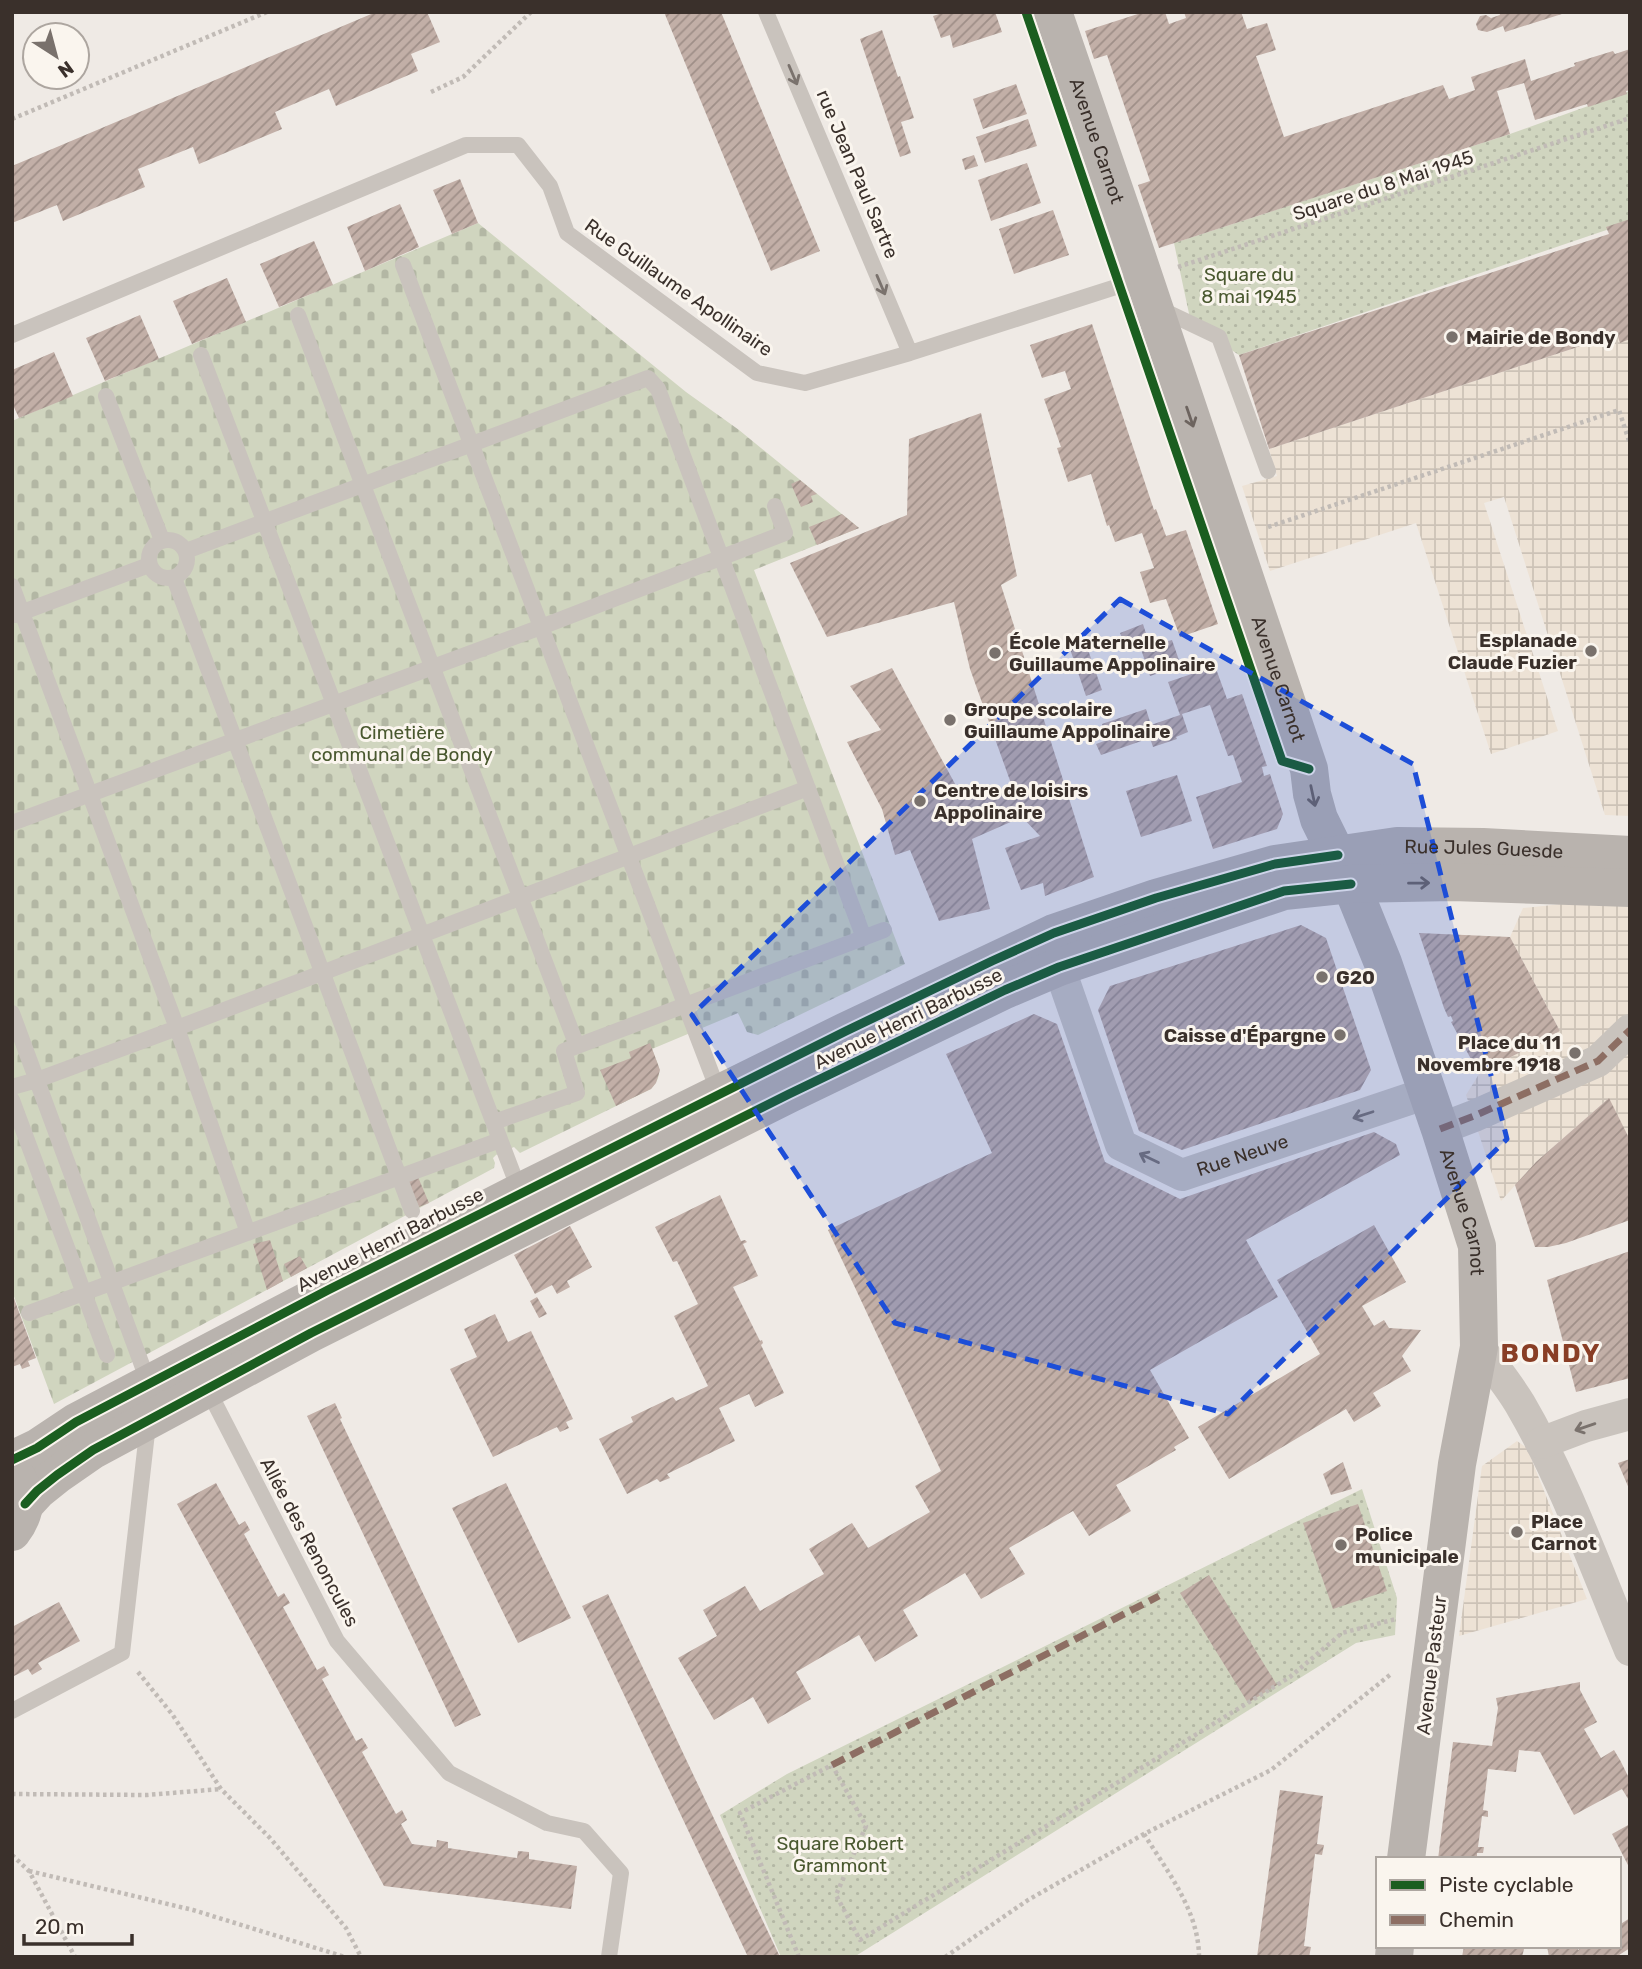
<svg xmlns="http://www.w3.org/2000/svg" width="1642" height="1969" font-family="Rubik,sans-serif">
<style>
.cemetery{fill:url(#cemetery-stones)}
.park{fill:url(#park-dots)}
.plaza{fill:url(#plaza-grid)}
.building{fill:url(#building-hatch)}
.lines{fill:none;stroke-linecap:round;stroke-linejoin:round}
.path{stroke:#c1bbb6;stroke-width:4.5;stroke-dasharray:3.5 3.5;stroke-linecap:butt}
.lane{stroke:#c9c3bd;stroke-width:16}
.street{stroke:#c9c3bd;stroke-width:32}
.secondary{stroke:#b9b3ae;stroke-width:38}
.quiet{stroke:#8d6e63;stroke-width:7;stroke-dasharray:14 7;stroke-linecap:butt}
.cycleway-casing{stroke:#faf5ee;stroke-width:13}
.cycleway{stroke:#1b5e20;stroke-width:9}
.oneway{stroke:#7a726d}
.oneway2{stroke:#6d645f}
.marked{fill:#1d4ed8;fill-opacity:0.2;stroke:#1d4ed8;stroke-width:5;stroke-dasharray:14 9;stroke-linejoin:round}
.poi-dot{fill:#79716c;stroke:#faf5ee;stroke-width:2.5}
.labels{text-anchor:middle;stroke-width:6;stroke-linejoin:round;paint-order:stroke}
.street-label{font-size:19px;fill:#3a302b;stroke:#faf5ee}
.park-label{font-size:19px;fill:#49582f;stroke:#faf5ee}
.poi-label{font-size:19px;font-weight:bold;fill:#3a302b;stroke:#faf5ee;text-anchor:start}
.district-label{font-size:26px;font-weight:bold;letter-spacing:2px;fill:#893e25;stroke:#faf5ee}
</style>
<defs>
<pattern id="cemetery-stones" width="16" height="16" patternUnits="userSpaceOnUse" patternTransform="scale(1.75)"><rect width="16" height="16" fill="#d0d5bf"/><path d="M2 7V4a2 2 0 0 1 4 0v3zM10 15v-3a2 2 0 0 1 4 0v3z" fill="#b3b7a4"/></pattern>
<pattern id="park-dots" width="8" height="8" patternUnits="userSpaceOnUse" patternTransform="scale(1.75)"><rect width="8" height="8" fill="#d0d5bf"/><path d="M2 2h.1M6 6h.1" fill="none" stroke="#b3b7a4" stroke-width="1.8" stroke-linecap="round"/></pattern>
<pattern id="plaza-grid" width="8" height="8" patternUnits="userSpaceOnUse" patternTransform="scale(1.75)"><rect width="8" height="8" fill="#ede2d5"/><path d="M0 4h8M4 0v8" fill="none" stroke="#ccc2b7"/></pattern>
<pattern id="building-hatch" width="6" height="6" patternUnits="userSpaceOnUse" patternTransform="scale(1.75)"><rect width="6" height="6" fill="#c2afa7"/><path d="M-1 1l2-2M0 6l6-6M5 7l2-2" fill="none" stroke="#9f8f88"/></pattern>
</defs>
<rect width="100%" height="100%" fill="#efeae5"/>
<path class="cemetery" d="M478 223 686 392 739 430 859 528 754 570 905 964 758 1035 747 1032 738 1013 652 1049C658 1066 665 1073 651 1089L520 1153 514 1147 496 1155 493 1158 495 1163 494 1168 54 1404 12 1291V421Z"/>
<path class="park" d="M1630 91V222L1239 355 1191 323 1174 243 1510 134Z
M1362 1489 1397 1598 1395 1635 1356 1643 854 1957H781L720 1815 787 1774Z"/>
<path class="plaza" d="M1617 334 1620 342 1630 339V816L1605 815 1504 497 1484 503 1558 731 1491 754 1416 523 1270 571 1242 486 1277 476 1269 449Z
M1610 899 1630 900V1140L1608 1099 1536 1162 1501 1201 1466 1095 1479 1074 1560 1031 1510 937 1523 908Z
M1517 1441 1527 1448 1587 1599 1459 1636 1482 1466Z"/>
<path class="building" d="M376 12H427L440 42 411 54 418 71 336 106 329 89 275 112 282 129 199 164 193 147 138 169 145 187 63 221 57 205 12 223V166Z
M664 12H721L820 251 771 271Z
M945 12H995L1002 32 953 48 950 35 941 38 933 16Z
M1144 12H1165L1169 24 1186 18 1184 12H1233V14L1241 12 1247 29 1267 23 1276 50 1256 56 1284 137 1443 85 1449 99 1475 90 1471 77 1525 59 1531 81 1575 66 1574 63 1613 51 1615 54 1630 49V90L1626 91 1627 94 1588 107 1587 104 1535 120 1524 83 1497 91 1510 134 1159 248 1138 185 1150 181 1107 55 1094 59 1085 31Z
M1499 12H1565V13L1505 32 1503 26 1487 32 1478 30 1476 24 1480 16 1486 15 1491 18 1500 15Z
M882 30 898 77 900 76 914 118 901 122 911 153 900 157 860 39Z
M1016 84 1027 114 983 129 973 99Z
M1028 119 1037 146 985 163 976 137Z
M974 155 978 166 965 170 962 159Z
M1027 163 1041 203 991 221 978 180Z
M460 179 478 223 452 234 433 190Z
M400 204 419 247 365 271 347 227Z
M1053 210 1069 255 1014 274 999 229Z
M1630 219V339L1620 343 1617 334 1269 449 1239 355 1609 234 1606 227Z
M314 241 333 285 279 307 260 264Z
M227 278 246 322 192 344 173 301Z
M140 315 159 359 105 381 86 338Z
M1092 324 1154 510 1156 509 1166 536 1186 530 1218 624 1180 637 1166 599 1150 603 1140 572 1154 568 1142 533 1115 542 1109 525 1107 526 1091 474 1068 482 1057 448 1061 447 1044 399 1071 389 1065 371 1042 378 1030 345Z
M54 352 73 396 19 418 12 403V370Z
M981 413 1017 576 1001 585 1094 877 1045 896 1043 883 1021 890 1005 848 1040 836 1022 817 972 839 990 909 939 921 910 850 895 855 882 809 847 742 881 730 850 686 892 668 960 793 1013 789 970 669 954 602 827 637 790 563 907 515 909 439Z
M800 480 817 494 811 496 813 502 801 507 791 484Z
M842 514 859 528 817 545 809 527Z
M1143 624 1150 646 1172 640 1181 666 1150 676 1138 640 1125 645 1120 633Z
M1086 644 1102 690 1086 696 1070 649Z
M1215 666 1227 699 1242 694 1267 766 1262 767 1264 776 1270 774 1283 814 1277 829 1213 849 1196 797 1242 782 1233 755 1228 756 1210 705 1182 714 1188 732 1176 737 1177 739 1153 747 1150 738 1101 755 1096 744 1107 740 1102 724 1146 709 1151 725 1180 715 1168 682Z
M1177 775 1192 821 1141 837 1126 791Z
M1301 925 1326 938 1371 1070 1360 1090 1182 1150 1139 1131 1098 1010 1110 986Z
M1419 933 1510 937 1560 1031 1479 1074 1451 1022 1453 1021 1451 1016 1448 1017 1444 1008Z
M1034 1014 1057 1024 1105 1162 1180 1199 1374 1132 1396 1144 1400 1155 1246 1240 1278 1297 1150 1370 1189 1438 1174 1447 1176 1450 1116 1485 1131 1511 1089 1536 1073 1511 1009 1548 1025 1574 981 1599 965 1573 903 1610 918 1636 875 1662 859 1635 796 1672 811 1699 768 1724 753 1697 714 1720 678 1658 717 1636 703 1610 745 1586 760 1611 824 1574 809 1549 852 1523 868 1548 930 1512 915 1486 941 1471 828 1230 992 1153 946 1054Z
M650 1043 660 1070 656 1083 651 1089 616 1106 600 1070 631 1058 629 1052Z
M1609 1098 1630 1140V1220L1566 1243 1548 1247H1535L1515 1185 1536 1162Z
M418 1177 429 1203 419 1207 408 1181Z
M720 1195 741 1241 745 1240 747 1242 743 1244 758 1276 733 1287 760 1341 762 1340 763 1343 761 1345 784 1393 755 1407 749 1394 719 1408 735 1441 667 1474 670 1478 660 1482 657 1479 627 1494 599 1439 633 1422 631 1417 673 1397 676 1401 708 1386 674 1316 698 1304 677 1261 673 1262 655 1227Z
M1374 1225 1406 1282 1362 1306 1374 1326 1384 1320 1389 1328 1421 1330 1402 1356 1411 1371 1373 1393 1381 1406 1354 1422 1346 1409 1229 1479 1198 1427 1320 1354 1277 1280Z
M570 1226 592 1267 567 1281 570 1287 557 1294 552 1285 535 1294 514 1255Z
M270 1240 283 1281 267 1290 253 1244Z
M1630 1251V1378L1576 1392 1547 1280Z
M300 1256 307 1268 291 1277 284 1264Z
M12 1293 36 1358 28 1361 30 1366 22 1369 20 1364 12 1367Z
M537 1297 547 1314 539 1318 530 1301Z
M495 1314 508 1342 531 1331 573 1419 566 1422 569 1428 560 1432 557 1427 493 1457 450 1369 477 1357 464 1329Z
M335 1403 342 1418 340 1419 481 1715 455 1727 307 1416Z
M1630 1459V1491L1618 1463Z
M1343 1462 1352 1489 1331 1495 1323 1474Z
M216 1483 239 1525 245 1521 250 1530 244 1534 278 1597 284 1593 290 1603 283 1607 317 1670 324 1666 329 1675 322 1679 356 1741 362 1738 368 1748 362 1752 396 1814 402 1810 407 1820 401 1824 412 1844 436 1847 437 1840 448 1842V1848L517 1858 518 1851 529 1852V1859L577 1866 571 1909 384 1886 177 1504Z
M506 1483 571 1618 518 1643 452 1508Z
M1358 1504 1387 1591 1333 1609 1303 1523Z
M1209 1575 1277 1685 1248 1703 1180 1593Z
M608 1594 718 1827 780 1957H748L582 1606Z
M59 1602 80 1641 38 1663 42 1669 32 1675 28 1669 12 1677V1627Z
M1580 1682V1690L1597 1722 1584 1729 1601 1758 1614 1750 1620 1760 1630 1780V1802L1622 1789 1574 1815 1540 1752 1519 1750 1516 1772 1488 1769 1483 1810 1488 1811V1817L1482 1816 1478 1847H1484L1483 1853H1477V1859H1438L1453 1742 1492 1746 1498 1708 1496 1698Z
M1280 1790 1323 1796 1317 1844 1324 1845 1322 1855 1315 1854 1304 1946 1311 1947 1309 1957H1257Z
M1630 1824V1869L1612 1834Z
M1630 1918V1948L1616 1957H1549L1547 1946H1577L1578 1950 1584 1946H1619V1925Z
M1464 1946H1517L1516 1948 1524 1949 1522 1957H1462Z"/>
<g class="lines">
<path class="path" d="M431 92 463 77 531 12
M12 119 267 12
M1178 267 1630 118
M1268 527 1619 410 1630 444
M138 1672 172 1714 221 1789 270 1838 346 1928 361 1957
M12 1794 147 1795 221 1789
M1144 1834C1167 1871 1199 1911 1199 1957
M12 1855 29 1871 75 1957
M29 1871 193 1910 345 1957
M799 1957 740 1813 832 1765 866 1826 836 1895 860 1940 1290 1677 1342 1633 1396 1619
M945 1957 1028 1900 1144 1834 1271 1770 1391 1674"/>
<path class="lane" d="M766 12 910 353
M403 265 719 1093
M1158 308 1219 337 1268 471
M298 315 577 1046
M12 335 466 145H518L550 186 567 233 757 373 805 383 910 353 1144 278
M201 355 520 1192
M106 396 162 540
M149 559a19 19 0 1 1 38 0a19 19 0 1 1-38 0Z
M186 551 648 378 658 389 864 938
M174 578 412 1211
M12 586 177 1028 248 1233
M15 615 149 565
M12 823 541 627 785 533 775 506
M12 1013 149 1384
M12 1087 37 1080 177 1028 808 788
M12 1100 107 1355
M494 1122 577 1093 564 1051 884 930
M29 1313 500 1140
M207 1388 337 1641 449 1773 547 1823 584 1831 621 1873 609 1957
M12 1711 122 1653 148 1424"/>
<g class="street">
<path id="s1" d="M1059 967 1121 1145 1182 1175 1427 1093"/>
<path d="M1440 1129 1474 1116 1598 1061 1630 1030"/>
<path d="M1479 1347C1493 1366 1508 1384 1520 1404 1565 1481 1595 1567 1630 1650"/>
<path d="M1541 1443 1586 1426 1630 1414"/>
</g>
<g class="secondary">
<path id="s2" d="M1053 12 1129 233 1309 769 1312 794 1319 819 1351 884 1383 963 1440 1129 1477 1246 1479 1347 1457 1464 1406 1859"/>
<path id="s3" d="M12 1460 37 1448 76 1422 328 1290 520 1192 846 1031 1054 933 1156 898 1275 864 1397 846 1483 847 1630 855"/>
<path d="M25 1504 37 1491 57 1475 93 1450 311 1333 789 1094 1005 990 1059 967 1284 891 1351 884 1453 882 1630 888"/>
<path d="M12 1532C25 1515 28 1498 18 1479"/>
<path d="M1394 1957 1395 1946"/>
</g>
<path class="quiet" d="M1440 1129 1474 1116 1598 1061 1630 1030
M832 1765 1159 1596"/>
<g class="cycleway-casing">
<path id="cycleway" d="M1026 12 1282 761 1309 769
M12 1460 37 1448 76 1422 328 1290 846 1031 992 961 1054 933 1156 898 1275 864 1338 855
M25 1504 37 1491 57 1475 93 1450 311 1333 789 1094 1005 990 1059 967 1284 891 1351 884"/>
</g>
<use href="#cycleway" class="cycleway"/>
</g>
<defs><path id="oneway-shaft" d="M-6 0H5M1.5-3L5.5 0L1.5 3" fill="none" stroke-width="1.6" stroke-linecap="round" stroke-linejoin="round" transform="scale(1.75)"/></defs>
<g class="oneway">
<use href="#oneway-shaft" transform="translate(793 75) rotate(67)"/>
<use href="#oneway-shaft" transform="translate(881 285) rotate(67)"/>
<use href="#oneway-shaft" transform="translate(1363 1115) rotate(162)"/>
<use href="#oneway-shaft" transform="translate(1149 1158) rotate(-154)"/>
<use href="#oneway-shaft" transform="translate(1585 1427) rotate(161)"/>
</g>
<g class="oneway2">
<use href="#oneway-shaft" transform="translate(1190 417) rotate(71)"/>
<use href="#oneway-shaft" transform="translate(1313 796) rotate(78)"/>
<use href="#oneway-shaft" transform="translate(1419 883) rotate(-1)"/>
</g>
<path class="marked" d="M1120 599 1413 764 1507 1139 1228 1414 895 1323 692 1015Z"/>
<g class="poi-dot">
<circle cx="1452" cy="337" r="7"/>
<circle cx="1591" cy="651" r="7"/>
<circle cx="995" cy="653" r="7"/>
<circle cx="950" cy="720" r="7"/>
<circle cx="920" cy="801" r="7"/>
<circle cx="1322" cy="977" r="7"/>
<circle cx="1340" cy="1035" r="7"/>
<circle cx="1575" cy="1053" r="7"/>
<circle cx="1517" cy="1532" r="7"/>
<circle cx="1341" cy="1545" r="7"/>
</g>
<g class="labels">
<g class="street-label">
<text dy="7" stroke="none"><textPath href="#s2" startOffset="136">Avenue Carnot</textPath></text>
<text transform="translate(858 174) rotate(67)" y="7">rue Jean Paul Sartre</text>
<text transform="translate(1383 185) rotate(-18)" y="7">Square du 8 Mai 1945</text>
<text transform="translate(679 287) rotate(35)" y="7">Rue Guillaume Apollinaire</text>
<text dy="7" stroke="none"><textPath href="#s2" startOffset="704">Avenue Carnot</textPath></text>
<text dy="7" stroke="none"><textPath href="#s3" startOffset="1610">Rue Jules Guesde</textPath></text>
<text transform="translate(908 1018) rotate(-26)" y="7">Avenue Henri Barbusse</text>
<text dy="7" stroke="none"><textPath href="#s1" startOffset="320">Rue Neuve</textPath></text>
<text dy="7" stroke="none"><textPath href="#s2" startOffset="1270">Avenue Carnot</textPath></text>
<text transform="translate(390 1239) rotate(-27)" y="7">Avenue Henri Barbusse</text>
<text transform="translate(310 1542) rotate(62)" y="7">Allée des Renoncules</text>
<text transform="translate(1431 1665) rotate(-83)" y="7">Avenue Pasteur</text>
</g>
<g class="park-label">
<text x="1249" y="281">Square du<tspan x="1249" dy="22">8 mai 1945</tspan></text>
<text x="402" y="739">Cimetière<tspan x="402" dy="22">communal de Bondy</tspan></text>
<text x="840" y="1850">Square Robert<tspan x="840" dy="22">Grammont</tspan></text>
</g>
<g class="poi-label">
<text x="1466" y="344">Mairie de Bondy</text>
<text x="1577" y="647" text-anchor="end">Esplanade<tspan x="1577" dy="22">Claude Fuzier</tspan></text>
<text x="1009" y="649">École Maternelle<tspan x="1009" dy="22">Guillaume Appolinaire</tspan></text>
<text x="964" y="716">Groupe scolaire<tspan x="964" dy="22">Guillaume Appolinaire</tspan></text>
<text x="934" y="797">Centre de loisirs<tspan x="934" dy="22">Appolinaire</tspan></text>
<text x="1336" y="984">G20</text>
<text x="1326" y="1042" text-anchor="end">Caisse d'Épargne</text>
<text x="1561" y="1049" text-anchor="end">Place du 11<tspan x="1561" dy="22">Novembre 1918</tspan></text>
<text x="1531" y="1528">Place<tspan x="1531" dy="22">Carnot</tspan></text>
<text x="1355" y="1541">Police<tspan x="1355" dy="22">municipale</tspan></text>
</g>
<g class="district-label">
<text x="1551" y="1362">BONDY</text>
</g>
</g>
<rect width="1642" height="1969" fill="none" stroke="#3a302b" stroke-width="28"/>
<rect x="1376" y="1857" width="245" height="91" fill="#faf5ee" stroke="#ada6a0" stroke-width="2"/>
<rect x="1390" y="1880" width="35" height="10" fill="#1b5e20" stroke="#ada6a0" stroke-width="2"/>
<text x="1439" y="1892" font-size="21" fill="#3a302b">Piste cyclable</text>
<rect x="1390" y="1915" width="35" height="10" fill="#8d6e63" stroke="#ada6a0" stroke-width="2"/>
<text x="1439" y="1927" font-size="21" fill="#3a302b">Chemin</text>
<g transform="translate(56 56) rotate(144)"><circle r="33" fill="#faf5ee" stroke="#ada6a0" stroke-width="2"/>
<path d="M0-5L12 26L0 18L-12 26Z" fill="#79716c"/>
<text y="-10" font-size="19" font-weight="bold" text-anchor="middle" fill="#3a302b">N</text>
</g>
<path d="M24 1934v10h108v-10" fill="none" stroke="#3a302b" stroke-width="3.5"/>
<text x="35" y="1934" font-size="21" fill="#3a302b" stroke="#faf5ee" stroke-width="5" paint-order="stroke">20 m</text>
</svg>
